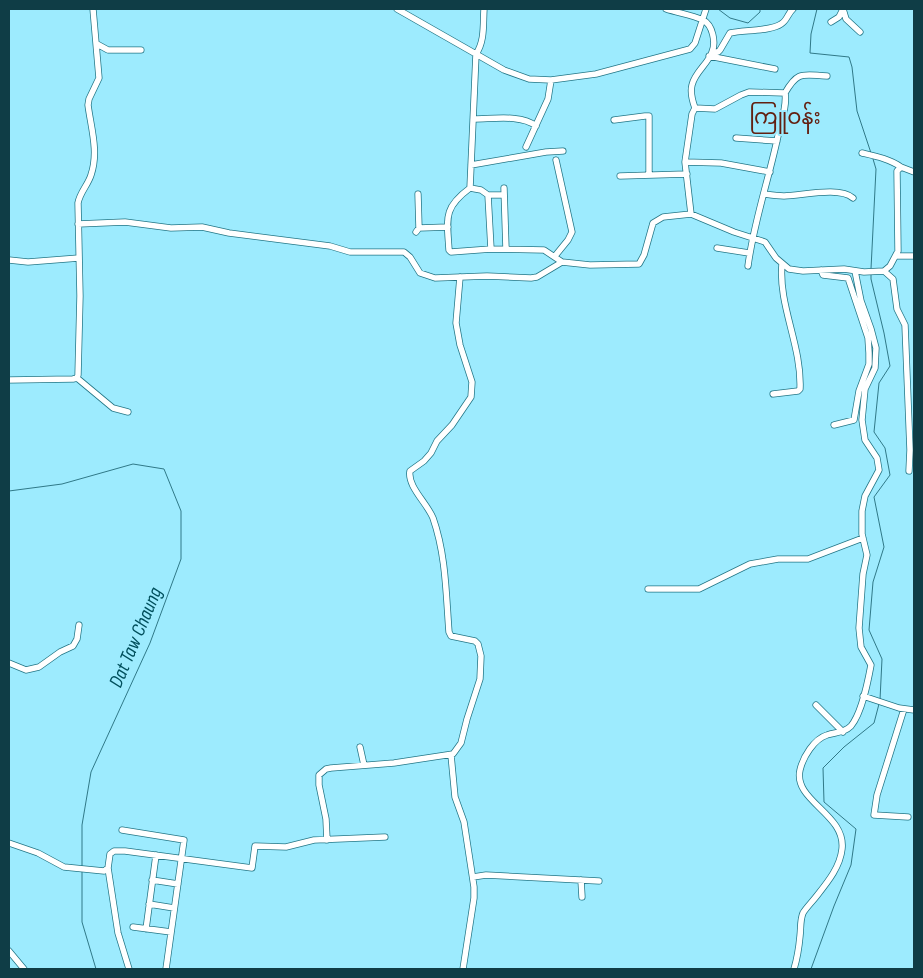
<svg xmlns="http://www.w3.org/2000/svg" width="923" height="978" font-family="'Sofia Sans Condensed','Noto Sans Myanmar',sans-serif">
<style>
.lines{fill:none;stroke-linecap:round;stroke-linejoin:round}
.stream{stroke:#307988;stroke-width:1}
.street-casing{stroke:#237686;stroke-width:7}
.street{stroke:#fff;stroke-width:5.5}
.labels{text-anchor:middle;stroke-width:4;stroke-linejoin:round;paint-order:stroke}
.water-label{font-size:20px;font-style:italic;fill:#014f5c;stroke:#9debfe}
.quarter-label{font-size:21px;fill:#632011;stroke:#9debfe}
</style>
<rect width="100%" height="100%" fill="#9debfe"/>
<g class="lines">
<path class="stream" d="M718 9 730 18 748 23 760 12V9
M817 9 811 34 810 53 849 57 852 67 857 111 871 153
M871 269 876 169 873 159
M871 273V279L884 333 890 366 879 383 874 432 885 448 890 475 874 497 884 547 873 582 869 630 882 659 880 700
M9 491 62 484 133 464 164 469 181 511V559L150 643 91 772 82 825V866
M82 872V922L96 969
M811 969 834 906 851 865 856 829 824 802 823 768 844 747 874 723 879 704"/>
<g class="street-casing">
<path id="street" d="M397 9 504 70 529 79 551 80 596 74 690 49 695 43 706 9
M666 9C678 13 692 15 703 20 713 25 716 43 712 52 708 64 695 72 692 85 690 93 692 100 695 108L692 114 685 162 691 214 734 232 765 242 776 258 789 269 803 271 844 269 864 272 884 271 890 266 898 251 897 171 901 167 914 172
M843 9 846 19 860 32
M831 22 839 17 843 9
M97 44 108 50H141
M713 52H718L720 50 730 33C743 30 772 31 781 24 787 21 788 13 793 9
M709 56 775 69
M785 93C798 70 803 75 827 76
M695 108 715 109 741 95 749 92 785 93C787 105 782 119 779 131 770 176 754 220 748 266
M473 119C493 119 521 114 536 126
M614 120 645 116H649V175
M736 138 777 141
M526 147 548 99 551 80
M862 153C875 156 890 159 901 167
M685 162 721 163 770 172
M471 165 546 152 563 151
M620 176 687 174
M470 188 476 54C485 41 483 24 484 9
M504 188 506 249
M418 194 419 228
M764 194C771 195 777 196 784 196 801 196 839 186 853 198
M488 195H504
M78 224 125 222 171 228 202 227 229 233 330 246 350 252H404L410 257 420 273 435 278 487 276 531 278 537 277 562 262 590 265 639 264 644 255 653 223 663 217 691 214
M416 232 419 228 448 227
M717 248 749 253
M491 249 488 195 481 190 470 188C443 208 447 218 449 250L451 252 491 249 544 250 562 262
M555 256 568 240 572 232 556 160
M896 256H914
M9 260 28 262 79 258
M821 270 823 275 848 278 868 338 869 353V364L859 391 854 420 834 425
M884 271 893 279 897 309 905 325 910 450 909 471
M77 378 113 408 128 412
M9 380 73 379 77 378 78 375 80 296 78 203C80 192 88 185 91 175 99 152 91 128 88 105L89 99 99 78 93 9
M773 394 798 391 800 389C802 346 778 305 782 264
M648 589H699L750 564 778 559H808L863 538
M9 663 26 670 39 667 60 652 73 646 77 639 79 625
M863 696 899 708 914 710
M816 705 843 732
M904 709 877 795 874 815 908 817
M360 747 364 765
M451 755 455 797 464 822 474 887V898L463 969
M122 830 184 840 166 969
M327 840 326 819 319 785V775L326 769 331 768 394 763 453 754 461 743 467 719 480 679 481 656 478 644 475 641 451 636 449 632C446 594 446 555 433 518 427 503 407 486 410 471L424 461 431 453 437 441 452 425 471 397 472 382 460 345 456 323 460 277
M9 843 38 853 64 867 104 871 108 868 110 854 114 851H125L252 868 255 846 286 847 314 840 385 837
M108 868 118 933 129 969
M473 877 486 875 599 881
M152 880 178 884
M581 880 582 897
M149 904 174 908
M133 927 171 932
M146 929 156 855
M9 951 24 969
M794 969C797 959 799 947 800 936 801 928 800 920 803 913 806 908 811 903 815 898 826 884 840 868 842 849 846 814 793 801 800 770 803 757 814 739 827 735 836 732 844 733 851 726 862 713 868 681 871 665L861 647 859 628 863 574 867 555 862 534V511L865 496 879 470 877 458 865 440 862 420 865 389 875 368 876 348 871 329 861 301 855 271"/>
</g>
<use href="#street" class="street"/>
</g>
<g class="labels">
<g class="water-label">
<text transform="translate(135 637) rotate(-67)" y="7">Dat Taw Chaung</text>
</g>
<g class="quarter-label">
<text x="785" y="124">ကြူဝန်း</text>
</g>
</g>
<rect width="923" height="978" fill="none" stroke="#0f3d46" stroke-width="20"/>
</svg>
